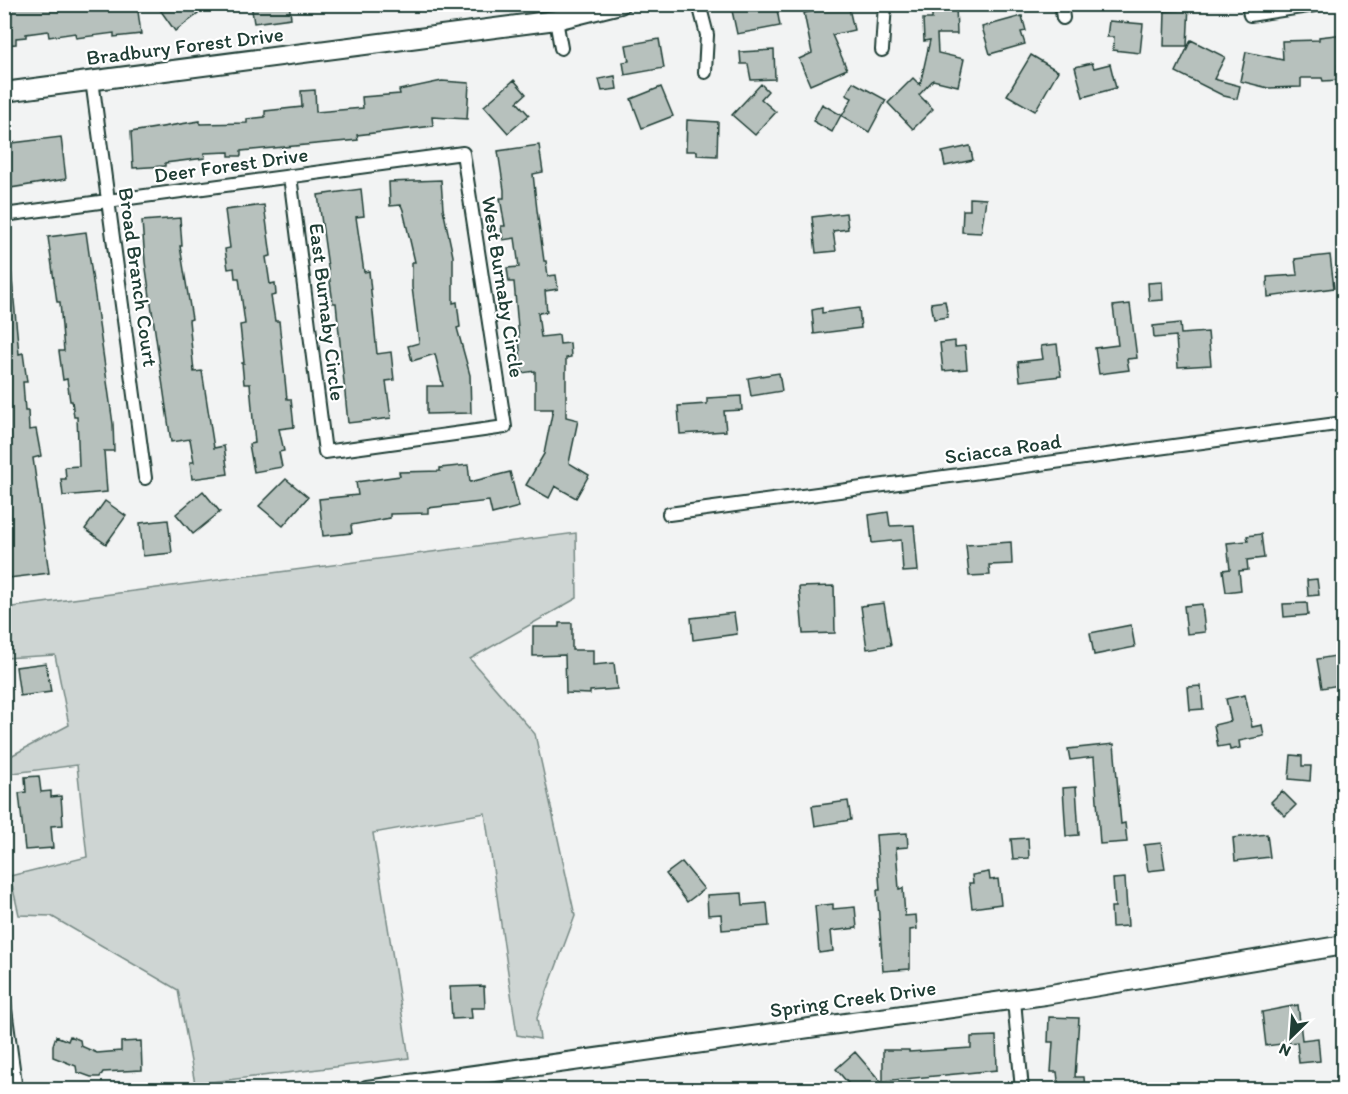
<svg xmlns="http://www.w3.org/2000/svg" width="1348" height="1094" font-family="Itim,sans-serif">
<style>
.green{fill:#ced5d3;stroke:#768984;stroke-width:1.5}
.building{fill:#b7c1bd;stroke:#1f3d34;stroke-width:1.5}
.lines{fill:none;stroke-linecap:round;stroke-linejoin:round}
.street-casing{stroke:#1f3d34;stroke-width:16}
.secondary-casing{stroke:#1f3d34;stroke-width:22}
.street{stroke:#fff;stroke-width:12}
.secondary{stroke:#fff;stroke-width:18}
.labels{text-anchor:middle;stroke-width:4.5;stroke-linejoin:round;paint-order:stroke}
.street-label{font-size:21px;fill:#1f3d34;stroke:#fff}
</style>
<rect width="100%" height="100%" fill="#f2f3f3"/>
<filter id="ink" filterUnits="userSpaceOnUse"><feTurbulence type="fractalNoise" baseFrequency=".0167" numOctaves="2"/><feDisplacementMap in="SourceGraphic" scale="12" xChannelSelector="R" yChannelSelector="G"/><feConvolveMatrix kernelMatrix="1 2 1 2 8 2 1 2 1" color-interpolation-filters="sRGB"/></filter>
<g filter="url(#ink)">
<path class="green" d="M576 533 577 598 470 659 535 734 575 916 537 1018 540 1039 517 1035 485 813 373 833 409 1058 195 1084 178 990 51 916 19 915 10 876 87 857 77 765 5 774V759L69 725 55 655 5 658V608Z"/>
<path class="building" d="M34 4H137L141 34 114 37V33L76 38 75 33 49 37 48 31 26 34V37L16 38V44L4 45V8Z
M156 4H191L198 14 175 31Z
M251 4H289L291 18 254 23Z
M742 4H776L780 26 737 34 731 6Z
M832 4H848L854 30 832 35 847 69 810 85 799 59 812 53 804 13 833 7Z
M1178 4H1189L1187 46H1164L1165 11 1178 10Z
M932 5H956L957 34H937L938 53 964 59 958 86 933 80 919 95 933 109 913 129 888 103 913 78 920 85 930 40 924 41 923 19H932Z
M1022 16 1026 31 1021 32 1025 44 990 54 982 27Z
M1109 21 1143 24 1140 53 1113 50 1114 37H1107Z
M1344 34V64L1338 65 1340 80 1323 81 1322 78H1301V87L1268 88 1240 81 1246 52 1283 60 1282 41 1319 40V37Z
M659 39 664 68 625 75 623 62 629 61 626 45Z
M1191 40 1225 57 1214 79 1240 86 1237 99 1224 96 1176 72Z
M774 50 775 79 751 80 748 64H741L740 52Z
M1031 55 1058 71 1035 111 1007 95Z
M1092 63 1094 68 1110 64 1116 88 1083 97 1075 67Z
M615 76 617 89 602 91 599 79Z
M514 80 526 94 517 102 529 115 508 133 484 106Z
M442 81 469 83 467 119 432 117 433 126 357 135 358 140 241 151V156H229V152L204 153 205 158 165 163V166L133 168 131 132 200 121V124L247 123V119L265 117V111L302 107 301 91 315 90 316 112 363 108 362 97 400 94 399 90Z
M853 82 886 100 869 132 842 116 852 98 846 95Z
M761 84 768 91 761 99 776 112 755 135 732 115Z
M661 87 673 116 642 128 631 99Z
M822 104 841 115 832 132 813 121Z
M687 120 718 122 717 156 697 155V151H686Z
M61 137 66 179 4 189V144Z
M539 145 543 172 533 174 537 210 544 261H546L548 276 556 275 558 289 545 291 547 312 538 313 541 337 559 335 560 344 570 343 571 357 566 358V417L578 420 569 463 589 475 576 498 555 486 549 498 526 485 544 454 553 409H535V371L522 373 514 282H509L507 268 519 267 515 238 503 240 501 226H505L500 198H504V190L498 151Z
M970 146 973 160 945 166 942 152Z
M441 180 443 209 453 256V303L457 302 460 327 457 328 470 375 471 413 427 414V386H443L435 354 412 361 408 346 419 343 412 287V262H415L403 210 401 205 390 206 389 182Z
M361 189 364 216 356 217 364 272 369 271 377 354 391 352 394 380 386 381 391 418 348 423 336 303H333L318 195Z
M970 198 986 199 981 233 962 232 963 210H970Z
M264 205 271 256 266 257 270 284 275 283 276 295 271 296 275 321H279L287 399H291L294 427 279 429 284 451 279 452 282 467 254 472 249 444 255 443 250 384H244L242 363H244L240 325 245 324 239 278H235L234 268 228 269 225 249 230 248 225 210Z
M846 213 848 229 833 231 836 251 816 253 812 217Z
M180 218 182 246H180L192 319 189 320 194 372 202 371 214 448 224 446 228 474 192 479 190 462H194L190 439 171 442 145 262 142 221Z
M86 232 113 424 114 451H104L107 492 63 496 61 479H66L65 467 79 466 77 417H74L72 401H70L67 379 63 380 59 351H64L60 302H57L48 237Z
M1330 255 1334 288 1268 297 1267 277 1297 275 1295 259Z
M4 269H11L19 354 23 353 27 382H23L25 411H28L29 430 36 429 41 456 33 458 49 573 9 578 4 538Z
M1162 282 1163 300 1149 301 1148 283Z
M945 301 948 317 934 319 931 303Z
M1130 304 1137 358 1127 359 1129 370 1099 374 1095 348 1118 345 1113 306Z
M822 308V313L859 308 861 328 814 334 812 310Z
M1180 323 1181 334 1208 332 1211 365 1178 367 1176 336 1154 338 1153 326Z
M955 341V347L965 346 967 369 943 371 940 343Z
M1057 344 1061 376 1020 381 1018 362 1043 359 1041 346Z
M779 373 782 391 751 396 748 378Z
M741 396 742 410 724 411 726 431 680 434 678 406 707 404V398Z
M468 465 470 482 510 472 519 507 492 514 489 501 428 508V513L390 514V518L351 525 352 533 323 536 319 499 358 495 356 482 400 476 399 472 440 471V468Z
M286 479 308 497 283 526 259 506Z
M203 491 220 512 193 534 176 514Z
M105 501 126 516 106 544 85 529Z
M888 512 890 526 914 525 918 571 903 572 901 540 872 543 869 515Z
M168 520 172 553 143 556 140 523Z
M1261 534 1264 558 1247 560 1248 570 1239 571 1241 590 1226 592 1223 570 1230 569 1227 543 1248 541 1247 536Z
M1011 542 1012 564 989 565 990 575 969 576 966 545Z
M1317 579 1319 595 1308 596 1307 580Z
M834 586 835 633 803 634 799 587Z
M884 603 891 645 867 649 861 606Z
M1307 603 1308 615 1284 617 1283 604Z
M1202 604 1205 632 1187 634 1184 606Z
M734 613 737 634 693 640 691 618Z
M559 623H572V650H593V665L614 663 617 689 590 691V694L566 693 565 655 533 656V627H559Z
M1131 625 1135 647 1094 655 1090 633Z
M1335 656 1340 685 1322 688 1317 659Z
M46 663 51 692 20 696 16 667Z
M1201 686 1203 709 1190 710 1188 687Z
M1245 695 1252 727 1262 725 1264 736 1239 741 1240 748 1230 750 1229 745 1218 747 1214 725 1231 721 1226 699Z
M1114 744 1121 824 1125 823 1127 842 1100 844 1094 757 1070 760 1068 749Z
M1291 755 1302 756V766H1311L1310 781 1289 779Z
M39 776 41 792 51 791V797L61 796 63 825 51 826 53 848 25 850 19 793 26 792 25 777Z
M1076 787 1079 835 1066 836 1063 788Z
M1282 791 1296 805 1285 816 1271 802Z
M848 801 851 820 815 826 812 806Z
M907 833 908 847 896 848 899 889 903 888 905 916 916 915 917 929 910 930V969L883 971 877 890H880L876 835Z
M1267 834 1270 857 1235 861 1233 838Z
M1028 838 1029 858 1013 859 1011 839Z
M1161 843 1165 869 1148 871 1144 845Z
M682 862 704 889 687 902 666 874Z
M989 872 990 880 998 879 1001 904 972 908 969 883H973L972 875Z
M1125 878 1128 926 1112 927 1111 907H1115L1113 879Z
M742 893 743 905 767 903 769 926 722 930 721 914 708 915 707 895Z
M833 904V909L855 907 857 928 831 931 833 951 819 953 815 906Z
M484 986 485 1008H471L472 1018 452 1019 450 987Z
M1298 1005 1302 1040 1318 1038 1320 1061 1299 1063 1297 1042 1266 1046 1262 1012Z
M1049 1017 1079 1018 1075 1077H1084L1085 1089H1059L1057 1072H1051L1053 1042H1048Z
M56 1036 68 1041 70 1036 80 1040 81 1046 97 1053 121 1051V1042L141 1041 142 1070 103 1072 100 1077H91L77 1072 76 1066 53 1057V1045Z
M996 1036 997 1070 883 1081V1050H909V1052L971 1048V1037Z
M855 1052 881 1082 872 1089H853L836 1069Z"/>
<g class="lines">
<g class="street-casing">
<path id="street" d="M699 4 707 35 705 72
M1061 4 1063 18
M1248 4 1250 15 1321 4
M556 20 561 48
M882 50 885 4
M92 80 145 478
M4 215 463 153 505 427 325 452 290 176
M669 514 1344 423
M1014 1000 1022 1090
M4 1002 16 1090"/>
</g>
<g class="secondary-casing">
<path id="secondary" d="M4 92 556 20 620 4
M367 1090 1045 995 1344 945"/>
</g>
<use href="#street" class="street"/>
<use href="#secondary" class="secondary"/>
</g>
</g>
<g class="labels">
<g class="street-label">
<text transform="translate(185 46) rotate(-7)" y="7">Bradbury Forest Drive</text>
<text transform="translate(231 165) rotate(-8)" y="7">Deer Forest Drive</text>
<text transform="translate(138 277) rotate(82)" y="7">Broad Branch Court</text>
<text transform="translate(503 287) rotate(81)" y="7">West Burnaby Circle</text>
<text transform="translate(327 312) rotate(83)" y="7">East Burnaby Circle</text>
<text transform="translate(1003 449) rotate(-8)" y="7">Sciacca Road</text>
<text transform="translate(853 999) rotate(-8)" y="7">Spring Creek Drive</text>
</g>
</g>
<rect width="1348" height="1094" fill="none" stroke="#fff" stroke-width="24"/>
<rect x="12" y="12" width="1324" height="1070" fill="none" stroke="#1f3d34" stroke-width="2" filter="url(#ink)"/>
<g transform="translate(1291 1037) rotate(205)" stroke="#ffffff" stroke-width="4.5" paint-order="stroke">
<path d="M0-4.5L10 22L0 15L-10 22Z" fill="#1f3d34"/>
<text y="-9" font-size="16" font-weight="bold" text-anchor="middle" fill="#1f3d34">N</text>
</g>
</svg>
